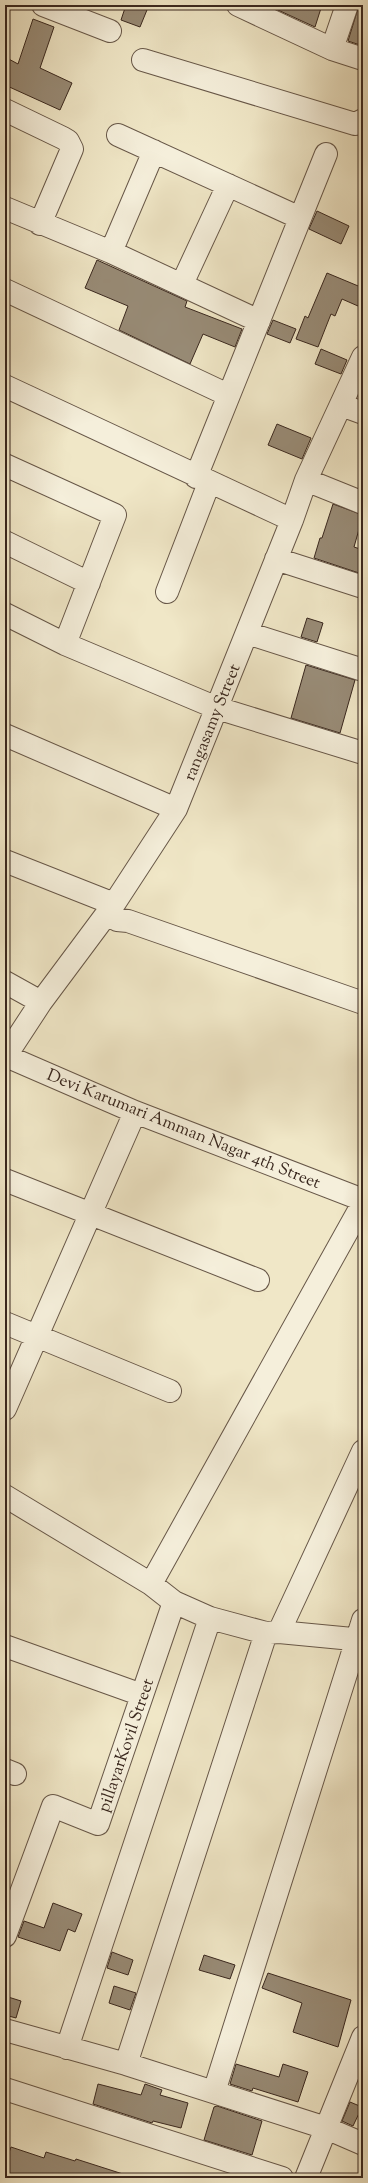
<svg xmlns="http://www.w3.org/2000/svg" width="368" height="2183" font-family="'Sorts Mill Goudy',serif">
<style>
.building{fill:#988b76;stroke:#39271e}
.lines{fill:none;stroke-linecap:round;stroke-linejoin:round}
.minor-casing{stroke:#675748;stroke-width:24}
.minor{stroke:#f5efdb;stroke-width:22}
.labels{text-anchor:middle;stroke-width:3;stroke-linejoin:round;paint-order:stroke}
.street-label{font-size:17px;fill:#39271e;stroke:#f5efdb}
</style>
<rect width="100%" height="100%" fill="#f0e7c7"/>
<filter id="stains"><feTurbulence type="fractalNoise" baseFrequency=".005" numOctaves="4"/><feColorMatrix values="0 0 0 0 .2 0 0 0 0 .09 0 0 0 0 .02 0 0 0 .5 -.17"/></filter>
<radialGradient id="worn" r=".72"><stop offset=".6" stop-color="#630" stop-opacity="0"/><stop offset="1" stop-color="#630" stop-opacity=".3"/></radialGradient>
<path class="building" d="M126 5H149L140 27 121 20Z
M267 5H322L315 27Z
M359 5H363V46L348 41Z
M33 19 54 27 40 68 72 83 60 110 5 85V57L18 64Z
M317 211 349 226 341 244 309 229Z
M97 260 187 301 185 307 242 329 235 347 203 334 190 364 119 330 128 306 85 288Z
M327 273 363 288V293L358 306 342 299 335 316 331 314 318 347 296 339 305 316 308 318Z
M273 320 296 329 290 343 267 334Z
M321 349 347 360 341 374 315 364Z
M277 424 311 438 302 459 268 445Z
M333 504 363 515 354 547 363 550V561L359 573 314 558 320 538H322Z
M307 618 323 623 317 642 301 637Z
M306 665 355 680 340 733 291 718Z
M53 1903 82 1914 75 1932 68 1929 60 1951 18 1937 24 1921 44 1928Z
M112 1952 133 1960 128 1975 107 1968Z
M204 1955 235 1965 230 1979 199 1970Z
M268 1973 351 2000 338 2047 293 2032 302 2003 262 1988Z
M114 1986 136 1993 130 2010 109 2003Z
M5 1996 21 2001 16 2018 5 2015Z
M236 2064 279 2077 283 2064 308 2072 298 2102 253 2088 252 2091 230 2084Z
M98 2084 141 2095 145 2084 162 2090 160 2095 188 2103 181 2128 153 2121 152 2123 93 2104Z
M350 2102 362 2107 353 2126 342 2121Z
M217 2106 262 2121 252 2155 204 2140 214 2107Z
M11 2147 44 2158 46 2152 75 2161 76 2159 126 2175 125 2178H5V2164Z"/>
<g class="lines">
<g class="minor-casing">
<path id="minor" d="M43 5 110 31
M238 5 332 49 363 59
M332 49 347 5
M143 60 355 124 363 120
M5 110 63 138 68 141 72 149 40 224
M118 135 300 218
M5 208 111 252 259 321
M111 252 154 151
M182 284 228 185
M5 290 228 395
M5 386 292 520
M341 405 363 413
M5 465 115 515 65 644
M196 477 326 154
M306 480 363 503
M5 542 89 583
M276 559 363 587
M167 592 209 483
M5 614 65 644 217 708 363 753
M247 633 363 670
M5 735 176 809
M5 861 114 904
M107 913 117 920 128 921 363 1003
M5 982 41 1002
M6 1056 135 1112 363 1200
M5 1057 41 1002 114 904 176 809 292 520 306 480 363 357
M5 1180 258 1280
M5 1323 170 1391
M5 1409 135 1112
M5 1496 151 1584 174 1602 210 1618 266 1633 279 1632 363 1640
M151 1584 363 1203
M279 1632 363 1451
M5 1646 142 1695
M5 1770 15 1774
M5 1936 53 1806 98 1824 174 1602
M5 2030 126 2064 326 2128 363 2144
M67 2048 210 1618
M126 2064 266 1633
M5 2089 282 2178
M214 2092 363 1620
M306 2178 363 2037"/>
</g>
<use href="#minor" class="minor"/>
</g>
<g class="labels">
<g class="street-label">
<text transform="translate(211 722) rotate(-68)" y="6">rangasamy Street</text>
<text transform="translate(184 1128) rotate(22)" y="6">Devi Karumari Amman Nagar 4th Street</text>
<text transform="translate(125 1745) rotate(-71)" y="6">pillayarKovil Street</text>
</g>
</g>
<rect width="368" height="2183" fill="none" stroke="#f0e7c7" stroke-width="20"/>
<rect x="6" y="6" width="356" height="2171" fill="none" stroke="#39271e" stroke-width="2"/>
<rect x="10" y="10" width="348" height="2163" fill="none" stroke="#39271e"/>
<rect width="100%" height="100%" filter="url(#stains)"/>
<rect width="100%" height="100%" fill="url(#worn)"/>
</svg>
